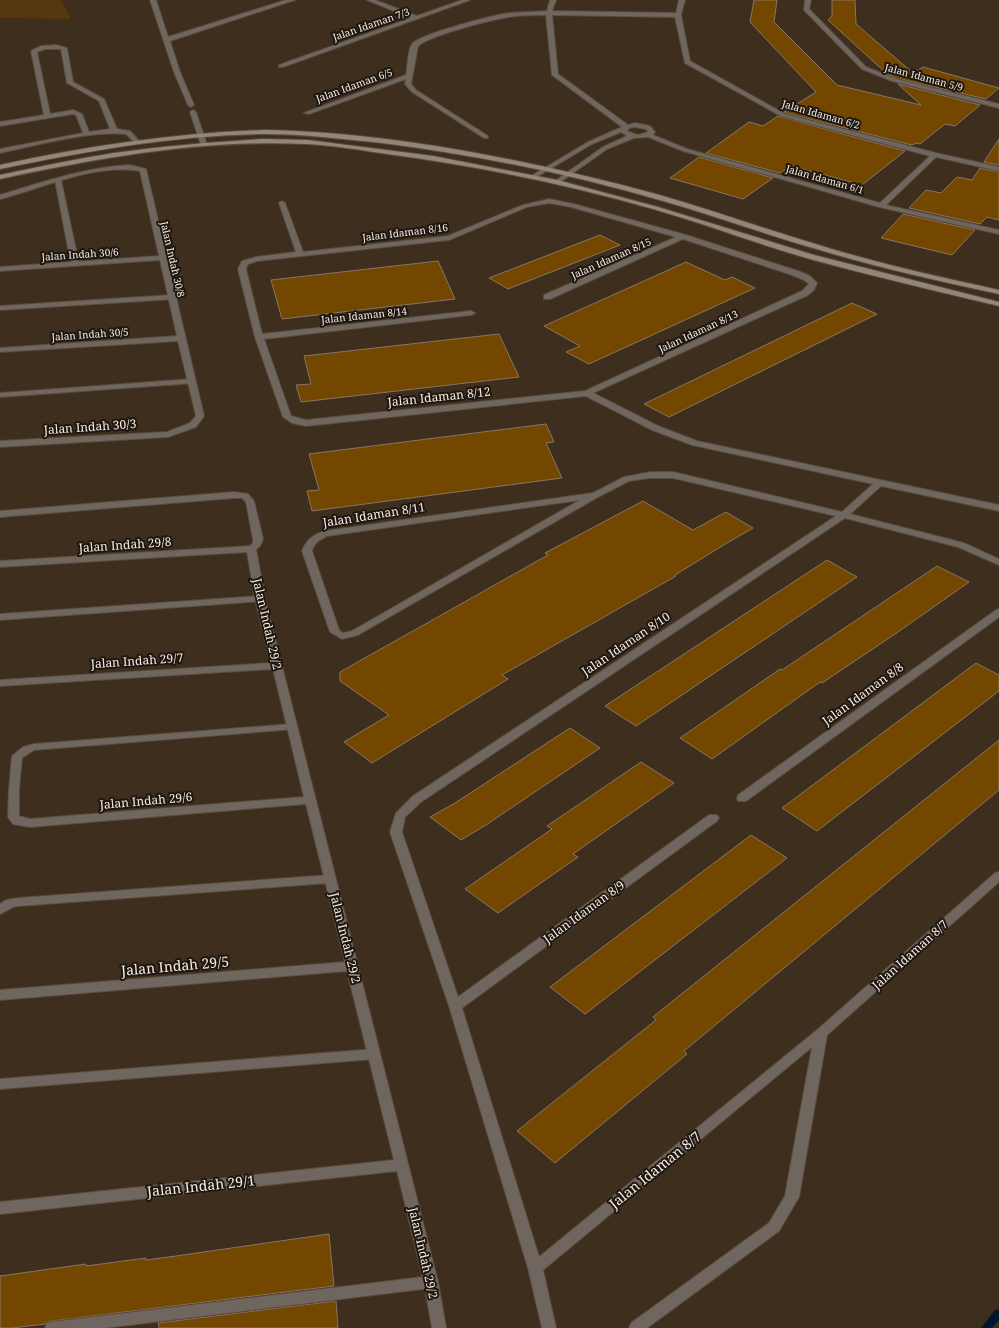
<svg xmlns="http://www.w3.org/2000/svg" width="999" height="1328" font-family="'Noto Serif',serif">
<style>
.green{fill:#563710}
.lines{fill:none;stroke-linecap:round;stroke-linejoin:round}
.stream{fill:#011730;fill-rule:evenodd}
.building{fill:#744701;stroke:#877664}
.lane-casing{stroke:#5a4c3c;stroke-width:2}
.street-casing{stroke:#5a4c3c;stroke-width:2}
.secondary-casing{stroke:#5a4c3c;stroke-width:2}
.lane{fill:#6f675f;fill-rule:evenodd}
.street{fill:#6f675f;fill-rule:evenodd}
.secondary{fill:#928579;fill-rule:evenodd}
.labels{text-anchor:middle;stroke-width:4;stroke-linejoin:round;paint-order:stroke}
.far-street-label{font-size:10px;fill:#f5ebe1;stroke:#1e1710}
.street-label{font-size:12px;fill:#f5ebe1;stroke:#1e1710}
.near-street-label{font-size:14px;fill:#f5ebe1;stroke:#1e1710}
</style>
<rect width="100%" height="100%" fill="#3d2e1d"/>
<path class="green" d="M0 0H61L71 19 0 18Z"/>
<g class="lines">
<path class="stream" d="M999 1309V1320L992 1328H981L995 1310Z"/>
</g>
<path class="building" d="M754 0H777L774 22 837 85 921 105 898 84 980 105 955 126 945 124 920 144 916 143 912 145 786 113 784 112 816 92 750 22Z
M832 0H855L856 24 913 73 923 67 999 88 986 99 896 78 887 74 828 20 832 16Z
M778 116 781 117 905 151 862 185 791 166 780 173 706 153 749 122 763 126Z
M999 139V165L984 162Z
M699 157 773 178 743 199 670 178Z
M980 168 999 172V220L987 217 980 224 909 208 926 190 941 193 957 177 972 180Z
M903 214 975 230 952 255 881 238Z
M600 235 620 245 508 289 489 278Z
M438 261 455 299 282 319 271 280Z
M686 262 725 280 732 277 755 288 589 364 566 352 580 346 544 326Z
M852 303 877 314 669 417 644 404Z
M499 334 519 377 301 402 296 385 311 384 304 356Z
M546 424 554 442 546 443 562 478 312 511 307 491 319 490 309 454Z
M643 501 693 530 726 512 753 528 727 543 675 575 676 576 502 675 508 679 372 763 344 742 389 715 340 681V672L548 555 545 553Z
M827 560 857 577 636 726 605 706Z
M937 566 969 582 898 632 822 683 820 682 712 759 680 738 780 669 782 670Z
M976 663 999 675V691L817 831 782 808Z
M570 728 600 748 486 825 461 840 430 817 455 803Z
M999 740V790L684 1051 687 1054 555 1163 517 1131 656 1020 653 1017 674 1000Z
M641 762 674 783 573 854 578 857 498 913 465 889 552 829 547 826Z
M751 835 787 858 585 1014 550 987Z
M329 1234 334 1286 52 1321 47 1322 45 1324 12 1328H0V1276L86 1264V1266L146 1258V1260L176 1256Z
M336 1301 338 1328H159L158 1323Z"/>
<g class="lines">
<g class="lane-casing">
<path id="lane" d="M56 45 67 48 73 82 104 99 117 129 130 131 139 141V143H135L126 134C87 131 39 145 0 153V149L83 133 76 115 73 114 0 126V122L44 115 31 51 41 46ZM45 49H61L67 83 99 101 110 129 89 132 82 114 73 110 50 114 37 52Z
M58 178 61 180 79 264 75 266 71 264 55 180Z
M172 295 176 297 175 299 0 310V306Z
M192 379H195V383L0 397V393Z
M234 492 248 494 254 501 263 539 260 546 254 551H248L246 549 253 543V539L246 502 242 498H234L0 517V511Z
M260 596 265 599 263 601 0 620V614Z
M292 724 297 727 296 729 34 750 22 758 19 789 18 792H10L9 789 12 756 23 747 34 744Z
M330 875 334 876 336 879 334 882 330 883 18 906 13 907 0 914V904L6 900 18 898Z
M374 1049 378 1050 380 1054 378 1058 374 1059 0 1089V1079Z
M431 1276 436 1278 438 1282 436 1286 431 1288 105 1328H45L47 1323 52 1322Z"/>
</g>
<g class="street-casing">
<path id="street" d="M150 0H156L168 37 286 0H295L170 41 180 72 194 105 191 107 188 105 174 72Z
M367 0H375L417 16 462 0H470L283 67H279V65L411 18Z
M550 0H556L552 11 676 13 679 0H685L681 15 690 61 785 114 936 153 999 167V171L936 157 886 205 999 230V234L879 207 683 151 648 137 634 138 607 149 559 183H555V181L603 147 627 136 621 132 592 144 535 178H531V176L588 142 622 127 552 75 546 15C534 15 521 15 509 17 490 20 431 35 418 46L411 84 416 90 488 136V138H484L412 92 405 84 406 79 309 114 304 113 406 75C408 66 407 52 412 44 420 34 494 15 509 13 522 12 534 12 547 11ZM552 15 675 17 685 63 781 116 930 156 880 203 687 149 653 135 655 132 650 126 635 123 628 125 558 74ZM635 127 646 129 648 132 638 135 627 131 629 128Z
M805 0H811L809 9 866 67 896 79 999 104V108L892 81 862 69 804 10Z
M193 110 196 112 207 145 206 146 201 145 190 112Z
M130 165 146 169 204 416 196 427 168 437 0 447V441L167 432 190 423 196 416 178 341 0 352V348L177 336 160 260 0 271V267L159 256 140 171C95 163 43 188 0 199V195C43 182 86 167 130 165Z
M549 199 574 204 686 235 798 271 810 276 817 283 814 290 808 295 593 393 658 426 697 441 999 505V511L881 486 850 514 964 543 999 559V565L958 547 845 518 421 802 405 817 402 832 458 997 709 815H717L719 818 717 821 462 1008 539 1257 817 1030 995 873 999 872V882L827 1035 799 1197 779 1231 647 1328H629L631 1323 769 1223 785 1196 812 1047 543 1270 556 1328H542L528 1268 449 1006 390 832 396 813 413 796 836 516 673 478H650L629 481 598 497 358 635 342 639 330 632 302 551C306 540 314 534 325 531L593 493 624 477 650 472H673L842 512 873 484 692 445 652 430 586 396 306 426 292 423 283 417 255 337 238 269 242 261 256 257 296 252 279 203 282 201 285 203 303 252 448 236 523 205ZM549 203 571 207 676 237 544 295V299H550L683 239 792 275 804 280 809 284 802 291 585 391 306 420 291 416 264 339 471 315 475 313 471 311 262 334 246 269 248 264 257 261 449 240 527 207ZM580 500 352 631 343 633 339 630 312 551C314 543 319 540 327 536Z
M251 546 256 549 265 599 438 1282 446 1328H432L424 1282 397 1171 0 1214V1202L394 1160 347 971 0 1000V990L345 962 306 804 30 827 13 824 8 817 9 789 10 786H18L19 789V816L30 819 304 797 273 669 0 686V680L271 663 255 599 247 552 0 567V561Z
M999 609V617L746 801H738L737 798 738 795 996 610Z"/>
</g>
<g class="secondary-casing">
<path id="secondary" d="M264 130C391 132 533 161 656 194 712 210 767 230 822 246 880 264 940 277 999 290V294C939 281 879 268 820 250 767 235 716 216 663 201 571 174 476 155 382 143 343 139 303 134 264 134 175 135 87 151 0 169V165C87 146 175 133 264 130Z
M263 139 308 140 433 156 557 180 658 207 814 255 999 302V306C936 291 872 276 810 259 757 244 706 224 653 209 566 184 477 166 387 154 360 150 332 145 305 144 204 139 98 158 0 179V175C38 167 76 159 114 153 163 146 213 142 263 139Z"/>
</g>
<use href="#lane" class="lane"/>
<use href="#street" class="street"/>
<use href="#secondary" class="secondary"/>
</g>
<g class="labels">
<g class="far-street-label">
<text transform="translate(371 24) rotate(-19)" y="4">Jalan Idaman 7/3</text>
<text transform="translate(924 77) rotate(15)" y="4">Jalan Idaman 5/9</text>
<text transform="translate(354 85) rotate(-20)" y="4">Jalan Idaman 6/5</text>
<text transform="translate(821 114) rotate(16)" y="4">Jalan Idaman 6/2</text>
<text transform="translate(825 179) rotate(16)" y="4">Jalan Idaman 6/1</text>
<text transform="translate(405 232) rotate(-7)" y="4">Jalan Idaman 8/16</text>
<text transform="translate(80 254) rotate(-4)" y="4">Jalan Indah 30/6</text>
<text transform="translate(611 258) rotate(-24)" y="4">Jalan Idaman 8/15</text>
<text transform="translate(173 259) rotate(77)" y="4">Jalan Indah 30/8</text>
<text transform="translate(364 315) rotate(-6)" y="4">Jalan Idaman 8/14</text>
<text transform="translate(698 331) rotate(-25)" y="4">Jalan Idaman 8/13</text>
<text transform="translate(90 334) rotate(-4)" y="4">Jalan Indah 30/5</text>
</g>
<g class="street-label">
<text transform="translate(439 397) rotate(-6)" y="4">Jalan Idaman 8/12</text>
<text transform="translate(90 427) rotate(-4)" y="4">Jalan Indah 30/3</text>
<text transform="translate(374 515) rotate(-9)" y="4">Jalan Idaman 8/11</text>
<text transform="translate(125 545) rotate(-4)" y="4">Jalan Indah 29/8</text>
<text transform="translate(267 624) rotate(77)" y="4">Jalan Indah 29/2</text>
<text transform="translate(626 644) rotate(-34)" y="4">Jalan Idaman 8/10</text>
<text transform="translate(137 661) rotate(-4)" y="4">Jalan Indah 29/7</text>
<text transform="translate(863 694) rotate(-36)" y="4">Jalan Idaman 8/8</text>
<text transform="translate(146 801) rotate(-5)" y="4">Jalan Indah 29/6</text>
<text transform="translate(584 912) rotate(-36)" y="4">Jalan Idaman 8/9</text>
<text transform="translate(345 938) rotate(76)" y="4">Jalan Indah 29/2</text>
<text transform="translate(910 955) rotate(-42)" y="4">Jalan Idaman 8/7</text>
<text transform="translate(423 1253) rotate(77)" y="4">Jalan Indah 29/2</text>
</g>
<g class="near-street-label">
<text transform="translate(175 966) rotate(-5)" y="5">Jalan Indah 29/5</text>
<text transform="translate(655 1170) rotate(-39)" y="5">Jalan Idaman 8/7</text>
<text transform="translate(201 1186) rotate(-6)" y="5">Jalan Indah 29/1</text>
</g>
</g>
</svg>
